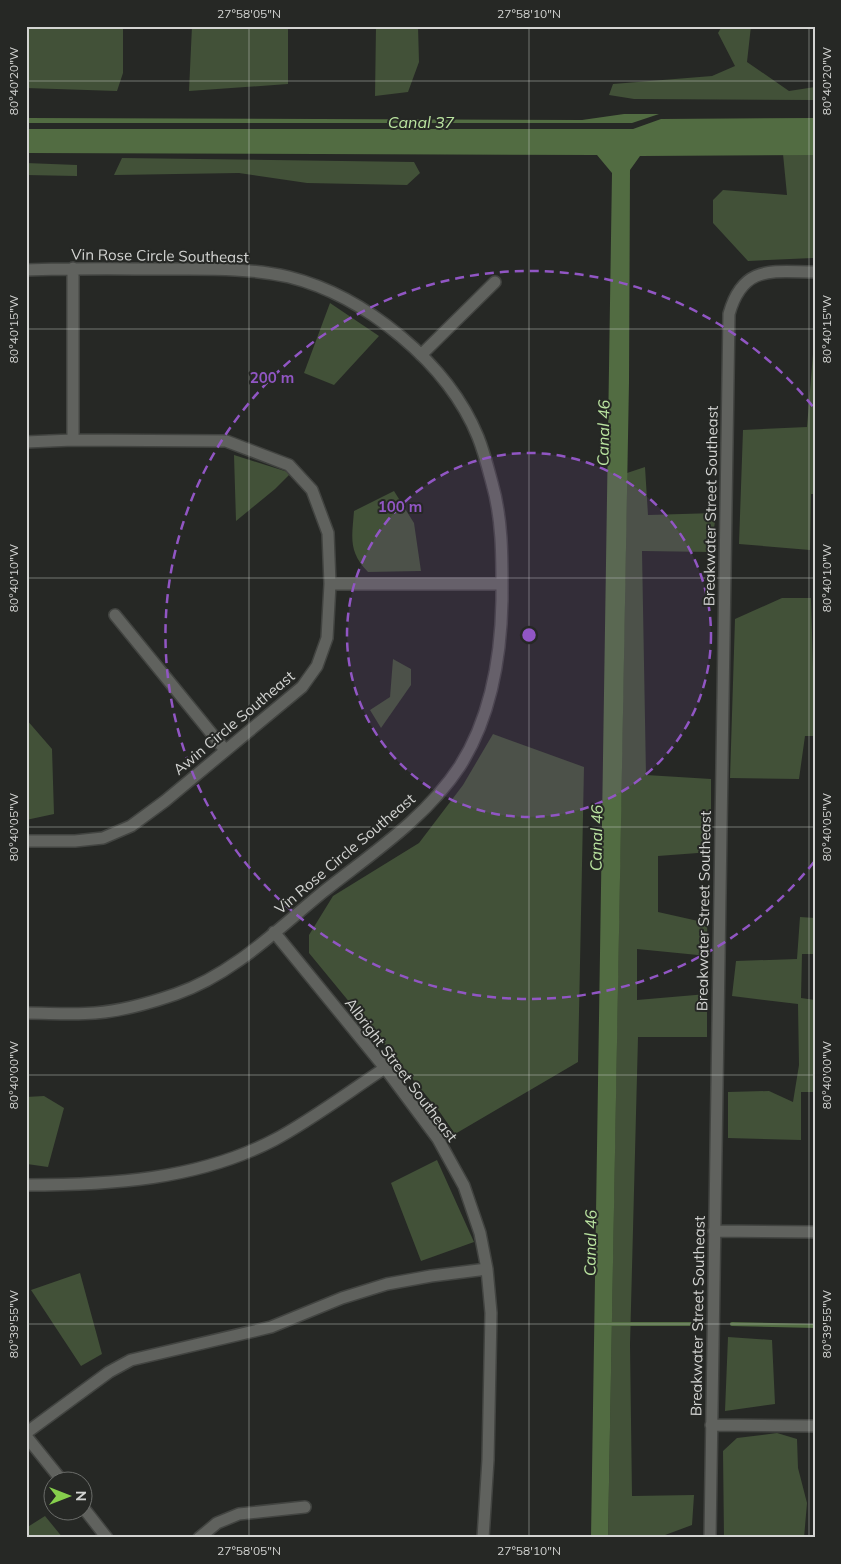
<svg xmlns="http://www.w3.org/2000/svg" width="841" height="1564" font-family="Mulish,sans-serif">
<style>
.green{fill:#425138}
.water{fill:#526c42}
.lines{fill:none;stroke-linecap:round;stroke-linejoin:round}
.stream{stroke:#526c42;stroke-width:4}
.minor-casing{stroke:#424441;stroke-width:14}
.minor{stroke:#60625e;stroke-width:11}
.ticks{fill:none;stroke:#d3d4d2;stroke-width:1;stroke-opacity:0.45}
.ring{fill:none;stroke:#9156c4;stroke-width:2.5;stroke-dasharray:9 6}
.labels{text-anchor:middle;stroke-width:4;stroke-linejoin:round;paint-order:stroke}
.street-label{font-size:15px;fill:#d3d4d2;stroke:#262825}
.water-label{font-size:16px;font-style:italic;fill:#bae4a0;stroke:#262825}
.centre{fill:#9156c4;stroke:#262825;stroke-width:2.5}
.ring-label{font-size:15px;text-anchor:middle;font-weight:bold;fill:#9156c4;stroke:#262825;stroke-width:4;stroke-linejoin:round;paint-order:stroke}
.neatline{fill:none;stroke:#d3d4d2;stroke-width:2}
.ticks-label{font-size:12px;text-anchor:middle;fill:#d3d4d2}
</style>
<rect width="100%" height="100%" fill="#262825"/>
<path class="green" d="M26 26H123V73L117 91 26 88Z
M192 26H288V84L189 91Z
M376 26H418L419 62 408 92 375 96Z
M722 26H751L747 62 789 91 815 87V100L634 99 609 95 613 84 712 76 735 66 718 33Z
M783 154 815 155 813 258 748 261 713 223V200L723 190 787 195Z
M122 158 414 162 420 173 407 185 307 183 239 173 114 175Z
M26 163 77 165V176L26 175Z
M330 303 379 336 334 385 304 373Z
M813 354H815V494H811L810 550 739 544 743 430 807 427Z
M234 455 291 473 275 489 236 521Z
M645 467 648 515 716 513 711 552 642 551 646 775 711 779V852L658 856V912L707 923 708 956 637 949V1000L707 994V1037H638L630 1345 632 1496 694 1495 692 1525 657 1538H608L627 473Z
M394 491 414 523 421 571 368 572C348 552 352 537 354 511Z
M782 598H811L815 736H805L799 779 730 778 735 619Z
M393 659 411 669V685L381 728 370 710 390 697Z
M26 719 52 749 54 814 26 820Z
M493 734 584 767 578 1062 455 1134 439 1111 309 953V935L333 896 419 843 463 785Z
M800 917 815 918V954H802L801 998 815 1000V1092H801V1140L728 1138V1092L769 1091 793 1102 799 1065 798 1004 732 996 736 961 797 959Z
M44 1096 64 1108 48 1167 27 1164 26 1161V1097Z
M437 1160 474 1242 421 1261 391 1183Z
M80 1273 102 1354 81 1366 31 1290Z
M728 1337 772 1340 775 1404 725 1411Z
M777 1433 797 1439 798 1468 807 1503 804 1538H724L723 1451 737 1438Z
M45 1516 63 1538H26V1528Z"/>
<path class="water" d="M624 114H659L632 123H26V118L582 120Z
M815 118V155L640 156 630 170 629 382 608 1538H591L612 173 597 155 26 153V129H633L661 119Z"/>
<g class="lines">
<path class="stream" d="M608 1324H698
M732 1324 815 1326"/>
<g class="minor-casing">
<path id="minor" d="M73 268V440
M26 270C75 268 123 269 171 269 210 269 250 268 289 277 365 296 448 363 478 437 484 452 488 468 492 483 503 521 502 562 502 600 501 657 491 717 460 766 426 818 371 854 323 892 278 929 232 975 176 994 150 1003 123 1011 95 1013 73 1015 49 1013 26 1013
M421 355 495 282
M26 442 73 440 226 441 289 465 312 490 328 533 330 584 327 638 317 666 302 687 165 801 131 826 103 838 75 841H26
M330 584H502
M115 615 225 750
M274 932 385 1068 438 1139 464 1186 480 1233 487 1269 491 1313 488 1460 483 1538
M26 1185C110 1185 197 1180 274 1140 310 1121 350 1091 385 1068
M714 1231 815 1232
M711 1425 815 1426
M26 1433 109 1372 131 1360 271 1327 342 1298 387 1284 431 1276 487 1269
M26 1436 63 1482
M82 1506 107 1538
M199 1538 217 1523 239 1514 305 1507
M710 1538 729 314C743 264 772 272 815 272"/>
</g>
<use href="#minor" class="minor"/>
</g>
<path class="ticks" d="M249 26V1538M529 26V1538M809 26V1538M26 81H815M26 329H815M26 578H815M26 827H815M26 1075H815M26 1324H815"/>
<circle cx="529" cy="635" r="182" fill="#9156c4" fill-opacity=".12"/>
<g class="ring">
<circle cx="529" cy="635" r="182"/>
<path d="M814 862A364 364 0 1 1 814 408"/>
</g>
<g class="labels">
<g class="street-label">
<text transform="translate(160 256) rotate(1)" y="5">Vin Rose Circle Southeast</text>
<text transform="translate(711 506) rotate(-89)" y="5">Breakwater Street Southeast</text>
<text transform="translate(234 723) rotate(-40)" y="5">Awin Circle Southeast</text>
<text transform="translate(345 854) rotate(-40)" y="5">Vin Rose Circle Southeast</text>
<text transform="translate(704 911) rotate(-89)" y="5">Breakwater Street Southeast</text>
<text transform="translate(401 1070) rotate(53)" y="5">Albright Street Southeast</text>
<text transform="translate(698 1316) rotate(-89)" y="5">Breakwater Street Southeast</text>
</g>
<g class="water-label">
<text x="421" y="128">Canal 37</text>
<text transform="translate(603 433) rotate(-89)" y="6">Canal 46</text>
<text transform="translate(596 838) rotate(-89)" y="6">Canal 46</text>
<text transform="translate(590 1243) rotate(-89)" y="6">Canal 46</text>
</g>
</g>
<circle cx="529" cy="635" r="8" class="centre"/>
<g class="ring-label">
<text x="272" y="383">200 m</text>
<text x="400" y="512">100 m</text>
</g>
<rect width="841" height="1564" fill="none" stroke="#262825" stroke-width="55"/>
<g transform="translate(68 1496) rotate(90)"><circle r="24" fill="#262825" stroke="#6b6d6a"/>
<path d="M0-4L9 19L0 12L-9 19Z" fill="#86cf4c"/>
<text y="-8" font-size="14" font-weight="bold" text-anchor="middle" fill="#d3d4d2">N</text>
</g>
<rect x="28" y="28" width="786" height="1508" class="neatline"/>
<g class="ticks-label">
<text x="249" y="18">27°58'05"N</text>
<text x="529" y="18">27°58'10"N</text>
<text transform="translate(14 81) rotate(-90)" y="4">80°40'20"W</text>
<text transform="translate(827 81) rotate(-90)" y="4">80°40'20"W</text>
<text transform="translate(14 329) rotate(-90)" y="4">80°40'15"W</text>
<text transform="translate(827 329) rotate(-90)" y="4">80°40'15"W</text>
<text transform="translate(14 578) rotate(-90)" y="4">80°40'10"W</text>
<text transform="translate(827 578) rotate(-90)" y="4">80°40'10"W</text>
<text transform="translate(827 827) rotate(-90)" y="4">80°40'05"W</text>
<text transform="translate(14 827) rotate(-90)" y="4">80°40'05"W</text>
<text transform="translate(827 1075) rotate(-90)" y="4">80°40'00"W</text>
<text transform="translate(14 1075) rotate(-90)" y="4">80°40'00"W</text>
<text transform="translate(14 1324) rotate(-90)" y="4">80°39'55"W</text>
<text transform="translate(827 1324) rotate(-90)" y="4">80°39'55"W</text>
<text x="249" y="1555">27°58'05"N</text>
<text x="529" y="1555">27°58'10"N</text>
</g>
</svg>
